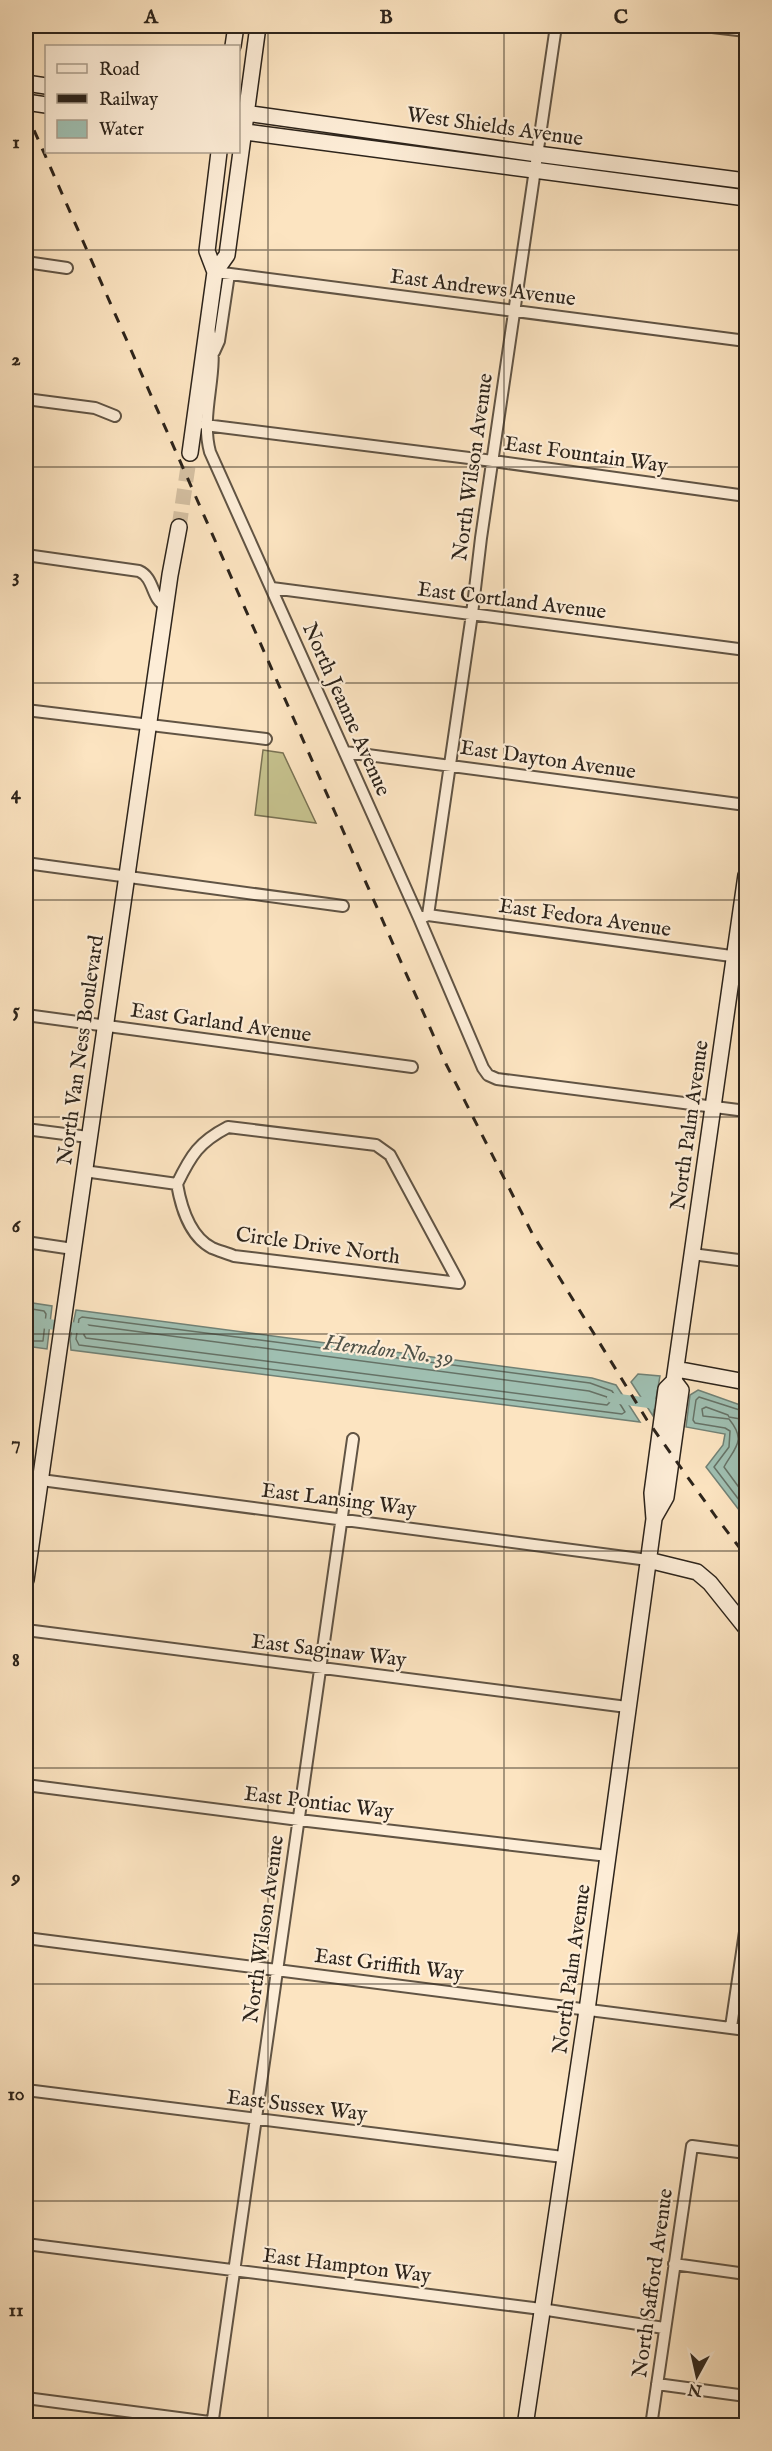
<svg xmlns="http://www.w3.org/2000/svg" width="772" height="2451" font-family="'IM FELL English',serif">
<style>
.green{fill:#c6c28e;stroke:#7a7354;stroke-width:1.5}
.water{fill:#9fbfb1;stroke:#718175;stroke-width:1.5}
.lines{fill:none;stroke-linecap:round;stroke-linejoin:round}
.shore{stroke:#667266;stroke-width:1.5}
.canal{stroke:#9fbfb1;stroke-width:10}
.secondary-tunnel{stroke:#d3bea0;stroke-width:15;stroke-dasharray:15 8;stroke-linecap:butt}
.street-casing{stroke:#615444;stroke-width:14}
.secondary-casing{stroke:#2d241b;stroke-width:18}
.street{stroke:#fdedd7;stroke-width:10}
.secondary{stroke:#fdedd7;stroke-width:15}
.rail{stroke:#2d241b;stroke-width:3;stroke-dasharray:10 10;stroke-linecap:butt}
.grid{fill:none;stroke:#2d241b;stroke-width:1.5;stroke-opacity:0.55}
.labels{text-anchor:middle;stroke-width:4.5;stroke-linejoin:round;paint-order:stroke}
.street-label{font-size:21px;fill:#2d241b;stroke:#fdedd7}
.water-label{font-size:22px;font-style:italic;fill:#4f5248;stroke:#fdedd7}
.neatline{fill:none;stroke:#2d241b;stroke-width:2}
.grid-label{font-size:20px;text-anchor:middle;font-weight:bold;fill:#2d241b}
</style>
<rect width="100%" height="100%" fill="#fce4c1"/>
<filter id="stains"><feTurbulence type="fractalNoise" baseFrequency=".00333" numOctaves="4"/><feColorMatrix values="0 0 0 0 .2 0 0 0 0 .09 0 0 0 0 .02 0 0 0 .5 -.17"/></filter>
<radialGradient id="worn" r=".72"><stop offset=".6" stop-color="#630" stop-opacity="0"/><stop offset="1" stop-color="#630" stop-opacity=".3"/></radialGradient>
<path class="green" d="M263 750 283 753 316 823 255 815Z"/>
<path class="water" d="M26 1302 52 1306 47 1349 26 1346Z
M76 1310 592 1378 616 1385 640 1422 71 1350 70 1339Z
M638 1374 660 1376 653 1416 631 1382Z
M698 1390 746 1407V1519L706 1467 723 1445 725 1434 686 1427 690 1395Z"/>
<g class="lines">
<path class="shore" d="M26 1308 44 1311 46 1314 43 1341H26
M82 1317 590 1383 612 1391 625 1412 622 1414 79 1345 76 1339 79 1319Z
M88 1325 589 1391 607 1397 610 1402 607 1405 86 1338 84 1335 85 1327Z
M746 1412 699 1397 696 1400 693 1420 695 1423 725 1428 730 1431 729 1447 714 1467 746 1509
M746 1420 729 1417 728 1415 706 1407 702 1409 703 1416 729 1419C747 1441 735 1447 724 1467L746 1497"/>
<path class="canal" d="M26 1321 85 1329
M612 1398 671 1406"/>
<path class="secondary-tunnel" d="M179 527 190 453"/>
<g class="street-casing">
<path id="street" d="M704 26 746 31
M26 262 67 268
M215 272 746 341
M209 330C221 370 199 411 210 452L419 918 483 1068 488 1075 497 1079 746 1111
M214 352 219 341 229 274
M26 399 95 408 115 416
M205 425 493 461 746 496
M26 555 139 571C155 578 151 600 166 606
M272 588 746 650
M26 710 266 739
M345 752 746 805
M26 863 343 906
M428 915 472 614 481 538 556 26
M423 917 428 915 746 958
M26 1015 412 1067
M26 1129 88 1137
M84 1171 177 1184
M177 1184C191 1155 199 1142 228 1127L376 1145 390 1155 459 1283
M177 1184C181 1207 189 1236 212 1248 219 1251 227 1253 234 1256L459 1283
M26 1242 73 1249
M692 1254 746 1261
M26 1478 648 1560
M26 1630 627 1707
M26 1785 299 1820 608 1856
M26 1938 746 2030
M731 2027 746 1925
M26 2090 563 2157
M26 2244 541 2309 664 2328
M674 2264 746 2274
M657 2384 746 2396
M26 2398 240 2426
M212 2426 353 1439
M651 2426 692 2146 746 2153"/>
</g>
<g class="secondary-casing">
<path id="secondary" d="M233 46 236 26
M26 83 46 86
M26 102 46 105
M238 112 537 154 746 181
M238 131 746 198
M215 272 227 255 258 26
M190 453 215 272 207 251 219 152
M676 1369 746 1382
M654 1518 666 1497 681 1390 674 1381
M648 1560 697 1572 710 1583 746 1628
M26 1580 170 575 179 527
M525 2426 587 2010 654 1519 652 1493 666 1389 674 1381 746 875"/>
</g>
<use href="#street" class="street"/>
<use href="#secondary" class="secondary"/>
<path class="rail" d="M26 112 446 1064 532 1233 647 1420 716 1517 746 1556"/>
</g>
<path class="grid" d="M268 26V2426M504 26V2426M26 250H746M26 467H746M26 683H746M26 900H746M26 1117H746M26 1334H746M26 1551H746M26 1768H746M26 1984H746M26 2201H746"/>
<g class="labels">
<g class="street-label">
<text transform="translate(495 126) rotate(8)" y="7">West Shields Avenue</text>
<text transform="translate(483 287) rotate(7)" y="7">East Andrews Avenue</text>
<text transform="translate(586 454) rotate(8)" y="7">East Fountain Way</text>
<text transform="translate(472 467) rotate(-82)" y="7">North Wilson Avenue</text>
<text transform="translate(512 600) rotate(7)" y="7">East Cortland Avenue</text>
<text transform="translate(347 709) rotate(66)" y="7">North Jeanne Avenue</text>
<text transform="translate(548 759) rotate(8)" y="7">East Dayton Avenue</text>
<text transform="translate(585 917) rotate(8)" y="7">East Fedora Avenue</text>
<text transform="translate(221 1022) rotate(8)" y="7">East Garland Avenue</text>
<text transform="translate(80 1050) rotate(-82)" y="7">North Van Ness Boulevard</text>
<text transform="translate(689 1125) rotate(-82)" y="7">North Palm Avenue</text>
<text transform="translate(318 1245) rotate(8)" y="7">Circle Drive North</text>
<text transform="translate(339 1499) rotate(7)" y="7">East Lansing Way</text>
<text transform="translate(329 1650) rotate(7)" y="7">East Saginaw Way</text>
<text transform="translate(319 1802) rotate(7)" y="7">East Pontiac Way</text>
<text transform="translate(263 1929) rotate(-82)" y="7">North Wilson Avenue</text>
<text transform="translate(389 1964) rotate(7)" y="7">East Griffith Way</text>
<text transform="translate(571 1969) rotate(-82)" y="7">North Palm Avenue</text>
<text transform="translate(297 2105) rotate(7)" y="7">East Sussex Way</text>
<text transform="translate(347 2265) rotate(7)" y="7">East Hampton Way</text>
<text transform="translate(652 2283) rotate(-82)" y="7">North Safford Avenue</text>
</g>
<g class="water-label">
<text transform="translate(389 1349) rotate(7)" y="8">Herndon No. 39</text>
</g>
</g>
<rect width="772" height="2451" fill="none" stroke="#fce4c1" stroke-width="66"/>
<rect x="45" y="45" width="195" height="108" fill="#fdedd7" stroke="#aa9d8c" stroke-width="1.5"/>
<rect x="57" y="64" width="30" height="9" fill="#fdedd7" stroke="#aa9d8c" stroke-width="1.5"/>
<text x="99" y="75" font-size="18" fill="#2d241b">Road</text>
<rect x="57" y="94" width="30" height="9" fill="#2d241b" stroke="#aa9d8c" stroke-width="1.5"/>
<text x="99" y="105" font-size="18" fill="#2d241b">Railway</text>
<rect x="57" y="120" width="30" height="18" fill="#9fbfb1" stroke="#aa9d8c" stroke-width="1.5"/>
<text x="99" y="135" font-size="18" fill="#2d241b">Water</text>
<g transform="translate(697 2376) rotate(188)" stroke="#fdedd7" stroke-width="4.5" paint-order="stroke">
<path d="M0-4.5L10 22L0 15L-10 22Z" fill="#2d241b"/>
<text y="-9" font-size="16" font-weight="bold" text-anchor="middle" fill="#2d241b">N</text>
</g>
<rect x="33" y="33" width="706" height="2385" class="neatline"/>
<g class="grid-label">
<text x="151" y="23">A</text>
<text x="386" y="23">B</text>
<text x="621" y="23">C</text>
<text x="16" y="148">1</text>
<text x="16" y="365">2</text>
<text x="16" y="582">3</text>
<text x="16" y="799">4</text>
<text x="16" y="1016">5</text>
<text x="16" y="1232">6</text>
<text x="16" y="1449">7</text>
<text x="16" y="1666">8</text>
<text x="16" y="1883">9</text>
<text x="16" y="2100">10</text>
<text x="16" y="2316">11</text>
</g>
<rect width="100%" height="100%" filter="url(#stains)"/>
<rect width="100%" height="100%" fill="url(#worn)"/>
</svg>
